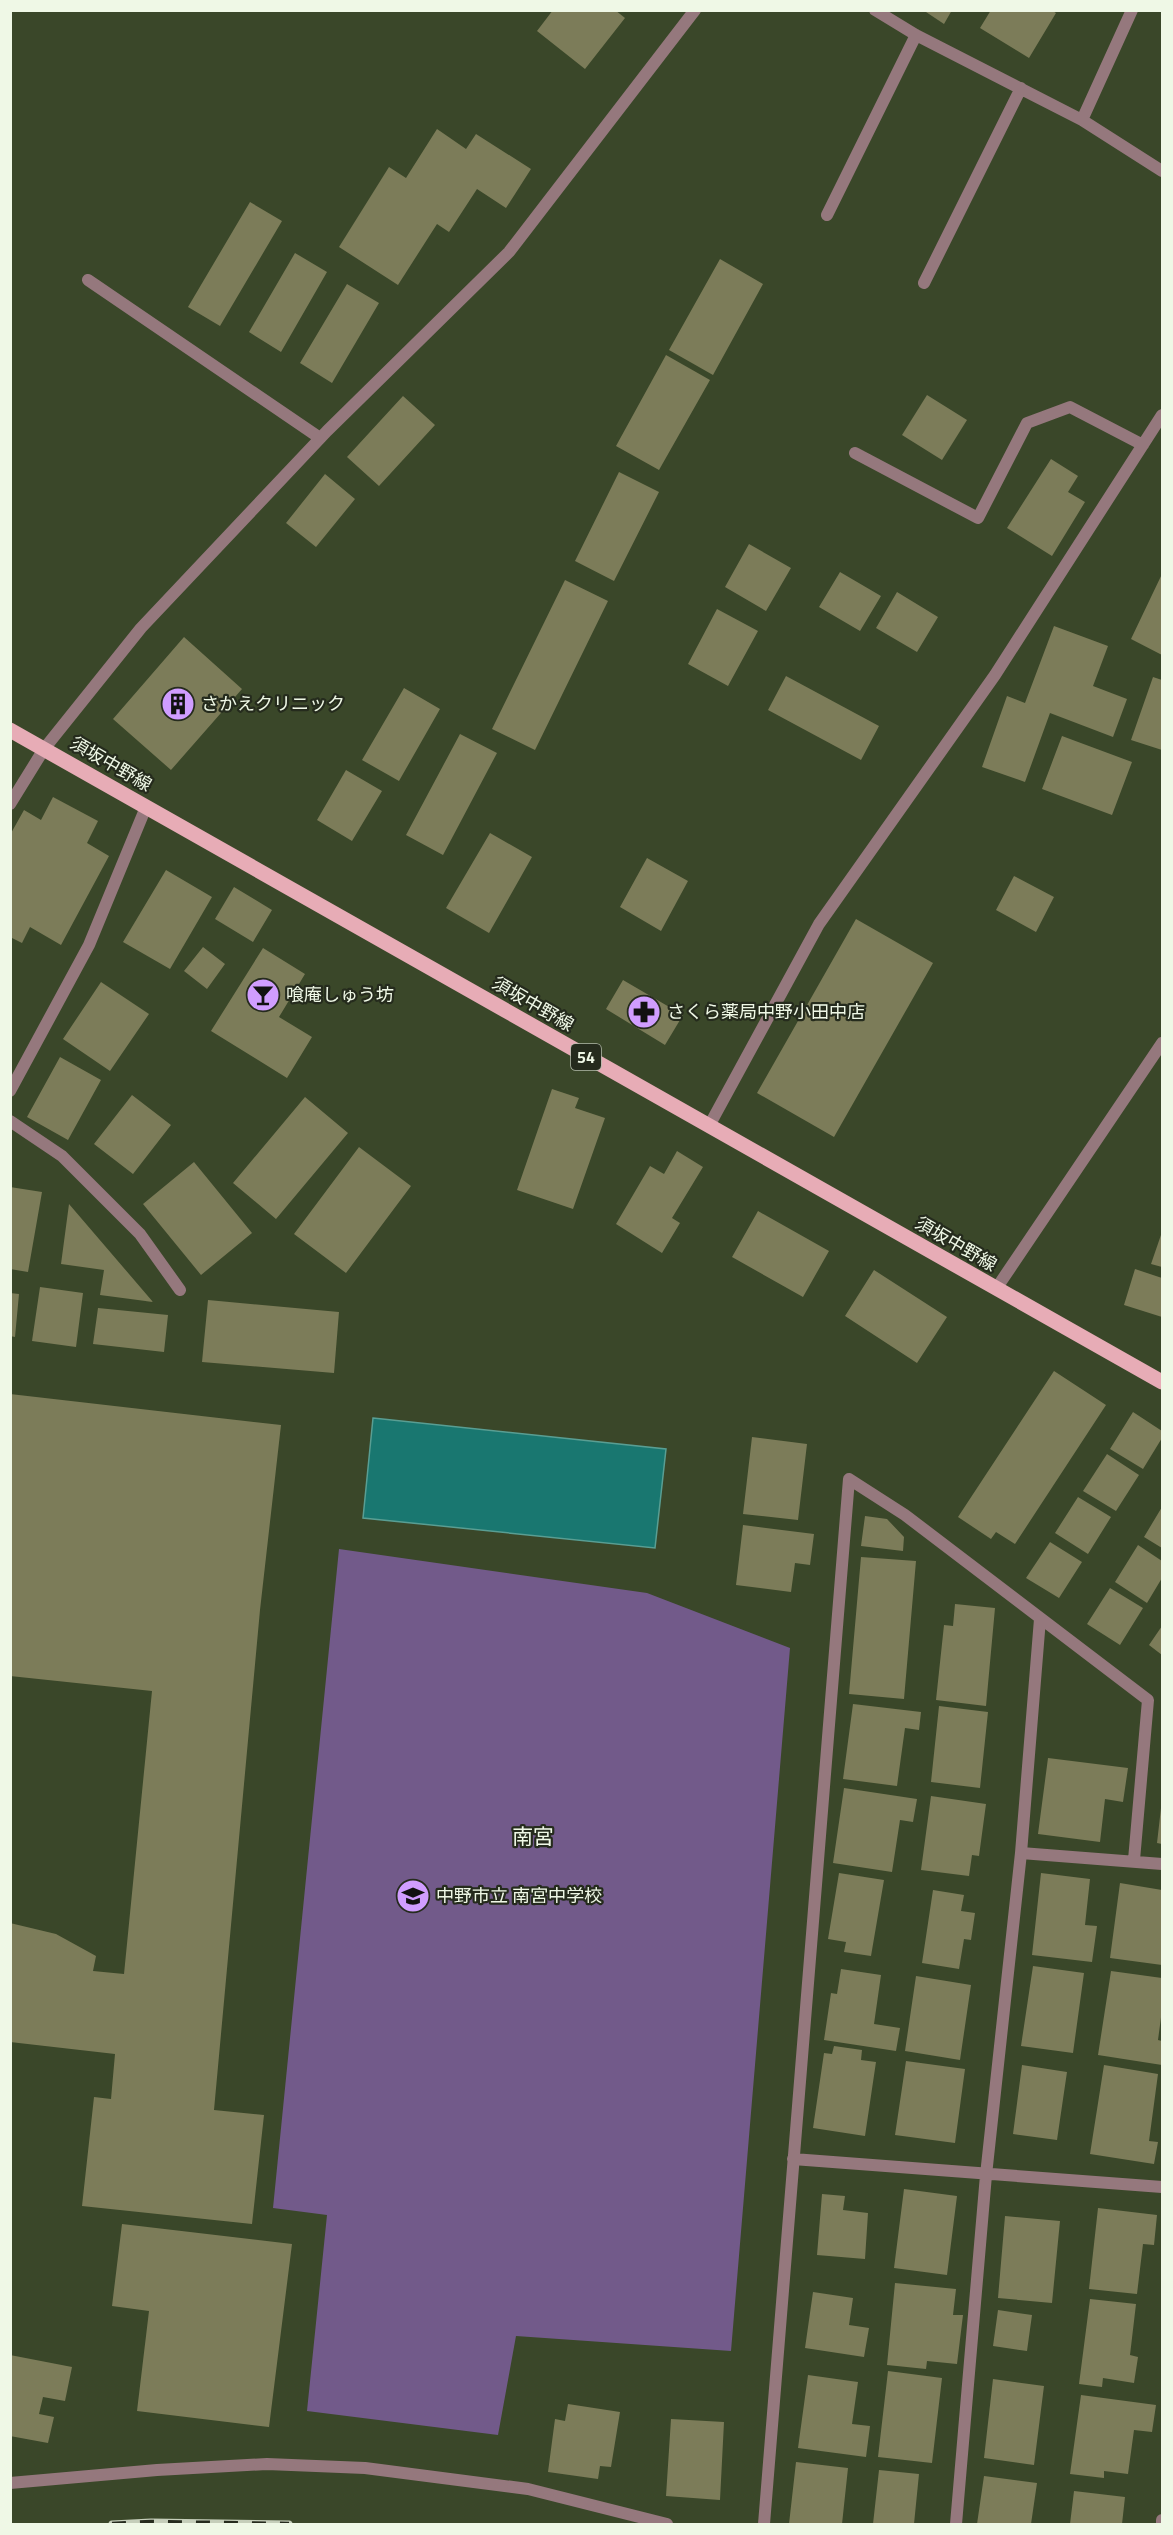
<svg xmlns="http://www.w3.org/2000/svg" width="1173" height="2535" font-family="'Titillium Web','Noto Sans JP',sans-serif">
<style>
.green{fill:#725a8a}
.water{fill:#197770;stroke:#599e93;stroke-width:1.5}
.building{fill:#7c7c59}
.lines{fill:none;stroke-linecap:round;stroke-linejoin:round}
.service{stroke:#95787d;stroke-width:12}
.minor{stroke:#95787d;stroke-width:12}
.tertiary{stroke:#95787d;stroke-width:12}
.primary{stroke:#e7acb6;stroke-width:15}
.rail-casing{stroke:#c5ceba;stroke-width:7}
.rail{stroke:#252b1d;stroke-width:4.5;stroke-dasharray:14;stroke-linecap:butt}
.labels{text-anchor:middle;stroke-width:4.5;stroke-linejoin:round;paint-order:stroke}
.shield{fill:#252b1d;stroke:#b2baaa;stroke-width:1.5}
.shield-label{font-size:16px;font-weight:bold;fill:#eff8e6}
.poi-label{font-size:18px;fill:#eff8e6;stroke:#252b1d;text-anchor:start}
.street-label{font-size:18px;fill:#eff8e6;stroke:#252b1d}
.quarter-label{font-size:21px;fill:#eff8e6;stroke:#252b1d}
</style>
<rect width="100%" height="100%" fill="#3a4729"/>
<path class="green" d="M339 1549 647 1593 790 1648 731 2351 516 2336 498 2435 307 2411 327 2215 273 2208Z"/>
<path class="water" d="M373 1418 666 1449 655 1548 363 1518Z"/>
<path class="building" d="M553 10H615L625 18 585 69 537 31Z
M923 10H952L944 24Z
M991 10H1051L1056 13 1029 58 980 28Z
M437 129 466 149 476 134 531 169 506 208 477 189 449 232 437 224 398 285 339 247 389 167 406 178Z
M250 202 282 221 220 326 188 307Z
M295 253 327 272 281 352 249 332Z
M720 259 763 284 713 375 669 350Z
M347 284 379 303 332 383 300 363Z
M666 355 710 380 659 470 616 446Z
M927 395 967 420 942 460 902 435Z
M403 396 435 425 379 486 347 457Z
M1051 459 1078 476 1068 492 1085 502 1052 556 1007 528Z
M619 472 659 492 614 581 575 561Z
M325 474 355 499 316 547 286 523Z
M749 544 791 568 766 611 725 587Z
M840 572 881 596 860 631 819 607Z
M1162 574V655L1131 639Z
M565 580 608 601 535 750 492 729Z
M897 592 938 617 917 652 876 628Z
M717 609 758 631 728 686 688 664Z
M1054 626 1108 646 1093 686 1127 699 1113 737 1050 713 1025 782 982 767 1007 696 1025 703Z
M184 637 242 689 171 770 113 719Z
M786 676 879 726 861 760 768 710Z
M1153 677 1162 680V750L1131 740Z
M404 688 440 709 399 781 362 760Z
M460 734 497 753 443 855 406 835Z
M1062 736 1132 762 1112 815 1042 789Z
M346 770 382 791 352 841 317 820Z
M53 797 98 821 87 843 109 856 61 945 30 927 22 943 10 937V835L24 810 41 820Z
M490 833 532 857 489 933 446 908Z
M647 858 688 881 661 931 620 907Z
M166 870 212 897 170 969 123 942Z
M1014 876 1054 897 1036 932 996 910Z
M234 887 272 910 253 942 215 919Z
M856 919 933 963 834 1137 757 1093Z
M203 947 225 964 207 989 184 971Z
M263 948 305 974 279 1017 312 1037 287 1078 211 1031Z
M623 980 683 1015 665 1045 606 1009Z
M101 982 149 1014 110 1071 63 1039Z
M60 1057 101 1080 68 1140 27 1117Z
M552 1089 579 1098 575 1108 605 1118 573 1209 517 1190Z
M132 1095 171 1125 133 1174 94 1144Z
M305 1097 348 1133 276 1219 233 1183Z
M359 1147 411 1186 346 1273 294 1234Z
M677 1151 703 1167 672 1218 680 1223 662 1253 616 1224 650 1166 664 1174Z
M194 1162 252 1233 201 1275 143 1204Z
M10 1187 42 1192 28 1272 10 1269Z
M69 1204 153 1302 100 1295 104 1270 61 1264Z
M758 1211 829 1251 803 1297 732 1257Z
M1162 1232V1267L1151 1264Z
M1135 1269 1162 1278V1317L1124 1305Z
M874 1270 947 1317 917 1363 845 1316Z
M40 1287 83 1293 76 1347 32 1341Z
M10 1293 19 1294 15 1337 10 1336Z
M208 1300 339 1312 334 1373 202 1362Z
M98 1308 168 1315 164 1352 93 1344Z
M1054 1371 1106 1405 1015 1544 996 1532 991 1539 958 1517Z
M10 1394 281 1425 260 1610 214 2110 264 2115 252 2224 82 2206 94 2097 111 2099 115 2054 10 2042V1923L56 1934 96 1956 93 1971 124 1974 152 1691 10 1676Z
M1133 1412 1162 1431V1438L1143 1469 1110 1449Z
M752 1437 807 1444 798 1520 743 1514Z
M1107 1454 1139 1475 1116 1511 1083 1491Z
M1078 1497 1111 1517 1088 1554 1055 1533Z
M1162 1507V1548L1144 1537Z
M865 1516 887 1519 904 1537 903 1551 861 1546Z
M743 1525 814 1534 810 1565 795 1563 791 1592 736 1585Z
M1050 1542 1082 1562 1059 1598 1026 1578Z
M1138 1545 1162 1561V1578L1147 1603 1115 1582Z
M861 1557 916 1561 904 1699 849 1694Z
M1110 1588 1143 1608 1120 1645 1087 1624Z
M955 1604 995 1608 986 1706 936 1700 944 1625 953 1626Z
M1162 1626V1655L1149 1645Z
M853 1704 921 1712 919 1730 905 1728 897 1786 843 1779Z
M939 1706 988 1712 980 1788 931 1782Z
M1048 1758 1128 1768 1123 1802 1105 1799 1100 1842 1038 1834Z
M844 1788 917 1799 913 1822 900 1820 892 1872 833 1863Z
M931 1796 986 1804 979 1856 972 1855 969 1876 921 1870Z
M1161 1808H1162V1844L1157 1843Z
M839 1873 884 1880 871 1956 844 1952 846 1942 828 1939Z
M1041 1873 1090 1879 1085 1925 1097 1926 1092 1962 1032 1955Z
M1120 1883 1162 1890V1965L1110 1958Z
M933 1890 964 1895 961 1911 975 1913 971 1940 964 1939 959 1969 922 1963Z
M1033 1966 1084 1973 1073 2053 1021 2046Z
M841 1969 881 1975 874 2024 900 2028 896 2051 824 2040 831 1993 837 1994Z
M1111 1971 1162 1978V2010L1158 2040 1162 2041V2065L1098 2055Z
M916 1976 971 1985 960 2060 905 2051Z
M834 2046 862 2050 861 2060 876 2062 865 2136 813 2128 824 2053 832 2054Z
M906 2061 965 2069 955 2143 895 2135Z
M1022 2065 1067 2072 1057 2140 1013 2134Z
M1104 2065 1158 2074 1149 2141 1158 2142 1154 2164 1090 2154Z
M904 2189 957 2196 947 2275 894 2268Z
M822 2194 845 2196 843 2210 868 2213 865 2259 817 2255Z
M1098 2208 1157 2215 1154 2245 1143 2244 1137 2294 1089 2289Z
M1005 2216 1060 2221 1052 2303 998 2298Z
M122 2224 292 2244 269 2427 137 2411 149 2311 112 2306Z
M895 2283 956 2289 953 2315H963L957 2364 927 2361 926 2369 887 2365Z
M813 2292 853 2298 849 2325 869 2328 864 2357 805 2348Z
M1090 2299 1136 2304 1130 2355 1138 2357 1134 2383 1103 2378 1102 2387 1079 2384Z
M998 2310 1032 2315 1027 2351 993 2346Z
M10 2355 72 2367 65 2401 43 2397 39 2414 54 2417 48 2443 10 2436Z
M888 2371 942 2378 932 2463 878 2457Z
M808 2375 858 2382 852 2424 870 2426 866 2457 798 2448Z
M993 2379 1044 2386 1034 2465 984 2458Z
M1081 2395 1156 2405 1152 2432 1134 2430 1128 2474 1104 2471V2478L1070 2474Z
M568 2404 620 2412 611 2467 600 2466 598 2479 548 2472 555 2419 565 2421Z
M671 2419 724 2422 720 2500 666 2496Z
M796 2462 848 2468 842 2524H789Z
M879 2470 919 2474 914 2524H873Z
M984 2476 1037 2483 1031 2524H977Z
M1074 2491 1125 2497 1122 2524H1070Z"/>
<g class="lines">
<path class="service" d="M10 1121 62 1156 140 1234 180 1290"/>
<path class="minor" d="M875 10 916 35 1082 120 1162 171
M1082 120 1132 10
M827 215 916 35
M88 280 320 438
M924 283 1021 88
M855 453 978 518 1027 423 1070 407 1143 445
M44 749 141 628 327 431 509 252 695 10
M10 1091 89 945 146 807
M709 1126 819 924 995 675 1162 415
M996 1289 1162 1043
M1021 1853 1162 1864
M793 2159 1162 2187
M10 2483 157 2470 267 2464 365 2468 528 2489 667 2524
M764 2524 849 1479 905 1515 1148 1700 1134 1860
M956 2524 986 2175 1021 1853 1040 1619
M1162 2524V2520"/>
<path class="tertiary" d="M10 804 44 749"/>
<path class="primary" d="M10 730 1162 1382"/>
<g class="rail-casing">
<path id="rail" d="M112 2524 151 2522 289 2524"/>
</g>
<use href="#rail" class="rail"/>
</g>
<defs>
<g id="building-disc" transform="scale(1.725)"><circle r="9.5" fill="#d09dff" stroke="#252b1d"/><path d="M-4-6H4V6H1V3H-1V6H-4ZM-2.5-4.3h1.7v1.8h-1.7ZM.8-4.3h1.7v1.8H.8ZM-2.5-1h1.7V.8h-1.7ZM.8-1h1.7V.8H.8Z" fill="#111"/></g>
<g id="bar-disc" transform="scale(1.725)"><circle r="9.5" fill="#d09dff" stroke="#252b1d"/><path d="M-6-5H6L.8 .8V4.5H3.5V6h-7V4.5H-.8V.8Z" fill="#111"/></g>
<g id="pharmacy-disc" transform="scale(1.725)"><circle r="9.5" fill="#d09dff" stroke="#252b1d"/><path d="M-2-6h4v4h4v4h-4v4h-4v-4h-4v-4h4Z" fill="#111"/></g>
<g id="school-disc" transform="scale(1.725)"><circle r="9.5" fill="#d09dff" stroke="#252b1d"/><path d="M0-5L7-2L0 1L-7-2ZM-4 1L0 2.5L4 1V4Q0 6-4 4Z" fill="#111"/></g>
</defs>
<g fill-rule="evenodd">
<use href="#building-disc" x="178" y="704"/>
<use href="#bar-disc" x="263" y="995"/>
<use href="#pharmacy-disc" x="644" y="1012"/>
<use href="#school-disc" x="413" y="1896"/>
</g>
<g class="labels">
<rect class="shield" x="571" y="1044" width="30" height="26" rx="4.5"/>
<g class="shield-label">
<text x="586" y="1063">54</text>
</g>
<g class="poi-label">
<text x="201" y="710">さかえクリニック</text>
<text x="286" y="1001">喰庵しゅう坊</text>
<text x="667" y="1018">さくら薬局中野小田中店</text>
<text x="436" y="1902">中野市立 南宮中学校</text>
</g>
<g class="street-label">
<text transform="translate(111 764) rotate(30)" y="6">須坂中野線</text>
<text transform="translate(533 1004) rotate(30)" y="6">須坂中野線</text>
<text transform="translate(956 1244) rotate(30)" y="6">須坂中野線</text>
</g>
<g class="quarter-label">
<text x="533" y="1844">南宮</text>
</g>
</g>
<rect width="1173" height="2535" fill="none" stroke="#eff8e6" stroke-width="24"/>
</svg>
